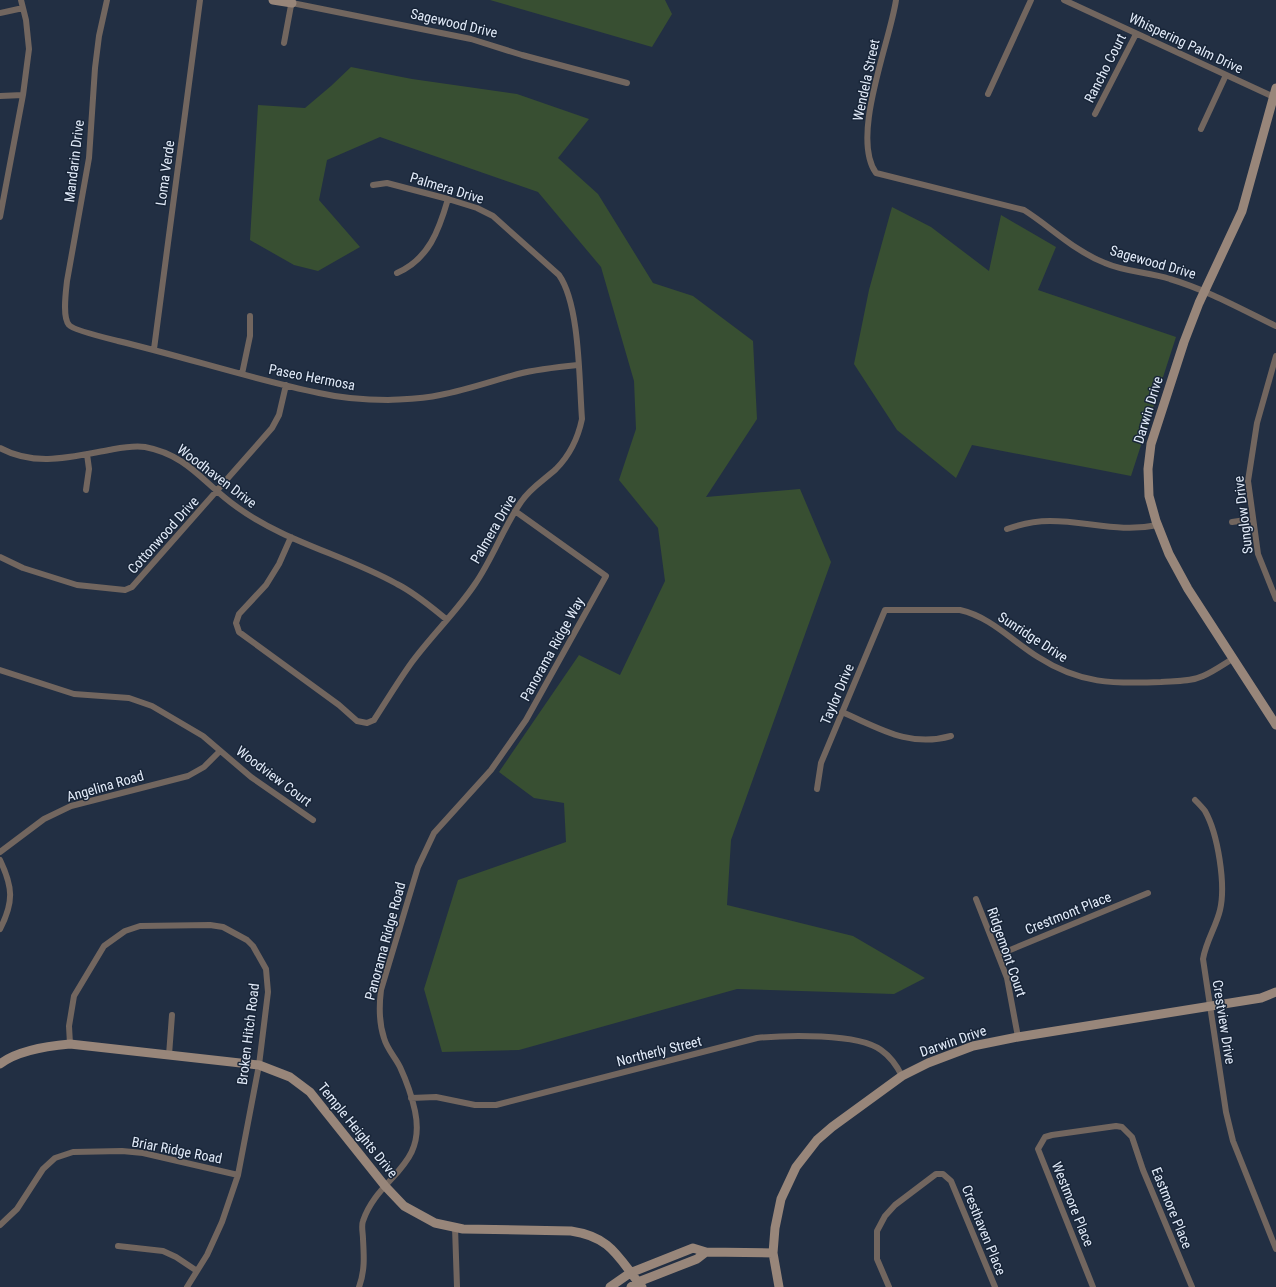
<svg xmlns="http://www.w3.org/2000/svg" width="1276" height="1287" font-family="'Roboto Condensed',sans-serif">
<style>
.green{fill:#384f32}
.lines{fill:none;stroke-linecap:round;stroke-linejoin:round}
.street{stroke:#72665f;stroke-width:6}
.secondary{stroke:#98867a;stroke-width:9}
.labels{text-anchor:middle;stroke-width:3;stroke-linejoin:round;paint-order:stroke}
.street-label{font-size:14px;fill:#e2ebf9;stroke:#182538}
</style>
<rect width="100%" height="100%" fill="#222f43"/>
<path class="green" d="M490 0H665L672 14 652 47Z
M351 67 412 79 517 94 589 119 558 158 598 194 653 283 693 296 753 341 757 419 706 497 800 489 831 562 731 840 727 905 853 936 925 978 894 994 737 989 519 1050 442 1052 424 989 458 880 566 842 564 803 534 798 499 772 579 655 620 675 665 581 658 528 619 480 636 429 634 381 601 267 538 192 380 137 327 160 319 200 360 247 318 271 294 265 250 240 258 105 305 108 331 86Z
M892 207 931 227 989 271 1001 215 1056 247 1038 290 1176 337 1131 476 972 445 956 478 897 430 854 364 869 290Z"/>
<g class="lines">
<path class="street" d="M107 0 99 36 95 68 89 158 67 281C66 291 62 317 69 325 73 330 110 339 118 341 185 357 251 379 319 393 341 398 366 400 388 400 405 399 423 399 440 395 467 390 492 381 518 374 538 369 558 367 578 365
M896 0C890 42 850 137 876 173L1024 210C1051 227 1074 251 1105 263 1125 272 1149 272 1170 279 1207 290 1241 309 1276 326
M1064 0 1276 98
M292 3 471 39 522 55 627 83
M0 13 23 8
M284 43 292 0
M988 94 1031 0
M0 96 23 95
M1095 114 1136 34
M1201 129 1226 75
M0 217 23 95 29 49 26 20 21 0
M397 273C429 259 439 230 448 199
M154 349 200 0
M1276 356 1257 423 1248 481 1258 554 1276 599
M242 374 250 336V316
M0 448C35 467 71 457 109 450 120 448 133 445 145 447 188 455 204 484 237 507 285 542 345 555 397 584 415 593 430 606 446 619
M86 490 89 469 87 454
M1232 522 1253 519
M1007 529C1021 524 1035 521 1050 521 1088 521 1119 533 1158 525
M291 537 279 564 266 585 239 614 236 623 239 632 339 705 357 721 367 723 374 720C387 700 399 680 412 662 432 635 457 611 475 584 493 558 503 528 521 502 530 488 544 480 556 469 570 455 578 438 582 419 579 380 580 305 559 275L493 216 477 208 448 199 387 183 373 185
M0 557 23 568 77 585 125 590 132 587 272 428 279 415 286 385
M0 670 74 694 129 698 152 706 203 736 251 777 313 820
M842 712C879 728 909 748 951 736
M817 789 821 763 885 610H960C991 617 1012 641 1038 657 1080 684 1113 684 1161 682 1174 681 1190 682 1203 676 1213 672 1224 664 1234 658
M1195 800C1198 803 1202 807 1205 811 1218 834 1226 885 1220 910 1216 927 1206 941 1203 959L1226 1112 1233 1141 1276 1249
M0 852 44 819 71 806 188 776 204 767 220 751
M0 860C13 887 14 902 0 929
M976 899 1007 978 1018 1037
M998 955 1148 893
M70 1044 69 1026 74 996 104 946 125 931 140 926 210 925 223 927 247 940 253 946 266 969 268 992 259 1065 238 1175 222 1222 207 1255 187 1287
M169 1055 172 1015
M411 1098 436 1097 475 1105H496L757 1038C786 1035 858 1033 881 1050 891 1057 897 1066 902 1076
M0 1225 17 1209 43 1169 55 1158 73 1152 122 1151 143 1153 238 1175
M455 1227 457 1287
M118 1246 163 1251 176 1257 197 1271
M359 1287C365 1271 364 1256 363 1239 363 1233 361 1226 363 1221 378 1176 427 1168 415 1111 412 1097 406 1080 400 1067 395 1057 387 1049 384 1038 379 1023 379 1006 381 990L418 867 434 833 491 770 526 720 606 576 515 511
M889 1287 877 1259V1231L885 1216 895 1205 936 1174H943L951 1181 995 1287
M1093 1287 1038 1149 1045 1137 1052 1135 1116 1126 1122 1127 1132 1137 1143 1170 1192 1287"/>
<path class="secondary" d="M273 0 292 3
M1276 88 1242 211 1199 303 1184 342 1151 444 1148 469 1149 496 1156 521 1169 554 1188 589 1276 725
M0 1064C18 1050 47 1046 70 1044L259 1065 290 1077 310 1092 385 1186 404 1206 435 1223 463 1229 571 1231C612 1237 618 1258 642 1287
M610 1287 630 1273 693 1248 706 1252 773 1253
M631 1287 638 1282 697 1259 706 1252
M779 1287 773 1253 775 1228 781 1199 796 1167 817 1140 832 1127 902 1076 928 1063 973 1046 1018 1037 1261 998 1276 992"/>
</g>
<g class="labels">
<g class="street-label">
<text transform="translate(454 23) rotate(13)" y="5">Sagewood Drive</text>
<text transform="translate(1186 43) rotate(25)" y="5">Whispering Palm Drive</text>
<text transform="translate(1105 68) rotate(-63)" y="5">Rancho Court</text>
<text transform="translate(866 80) rotate(-78)" y="5">Wendela Street</text>
<text transform="translate(74 161) rotate(-83)" y="5">Mandarin Drive</text>
<text transform="translate(165 173) rotate(-82)" y="5">Loma Verde</text>
<text transform="translate(447 188) rotate(17)" y="5">Palmera Drive</text>
<text transform="translate(1153 262) rotate(16)" y="5">Sagewood Drive</text>
<text transform="translate(312 377) rotate(11)" y="5">Paseo Hermosa</text>
<text transform="translate(1148 410) rotate(-73)" y="5">Darwin Drive</text>
<text transform="translate(217 476) rotate(37)" y="5">Woodhaven Drive</text>
<text transform="translate(1243 515) rotate(-97)" y="5">Sunglow Drive</text>
<text transform="translate(493 529) rotate(-60)" y="5">Palmera Drive</text>
<text transform="translate(163 535) rotate(-48)" y="5">Cottonwood Drive</text>
<text transform="translate(1033 637) rotate(33)" y="5">Sunridge Drive</text>
<text transform="translate(552 649) rotate(-61)" y="5">Panorama Ridge Way</text>
<text transform="translate(837 694) rotate(-67)" y="5">Taylor Drive</text>
<text transform="translate(274 776) rotate(37)" y="5">Woodview Court</text>
<text transform="translate(105 786) rotate(-16)" y="5">Angelina Road</text>
<text transform="translate(1068 913) rotate(-22)" y="5">Crestmont Place</text>
<text transform="translate(385 941) rotate(-75)" y="5">Panorama Ridge Road</text>
<text transform="translate(1007 952) rotate(71)" y="5">Ridgemont Court</text>
<text transform="translate(1224 1022) rotate(81)" y="5">Crestview Drive</text>
<text transform="translate(248 1034) rotate(-83)" y="5">Broken Hitch Road</text>
<text transform="translate(953 1041) rotate(-19)" y="5">Darwin Drive</text>
<text transform="translate(659 1051) rotate(-14)" y="5">Northerly Street</text>
<text transform="translate(358 1130) rotate(51)" y="5">Temple Heights Drive</text>
<text transform="translate(177 1150) rotate(11)" y="5">Briar Ridge Road</text>
<text transform="translate(1073 1204) rotate(68)" y="5">Westmore Place</text>
<text transform="translate(1172 1208) rotate(68)" y="5">Eastmore Place</text>
<text transform="translate(984 1230) rotate(68)" y="5">Cresthaven Place</text>
</g>
</g>
</svg>
